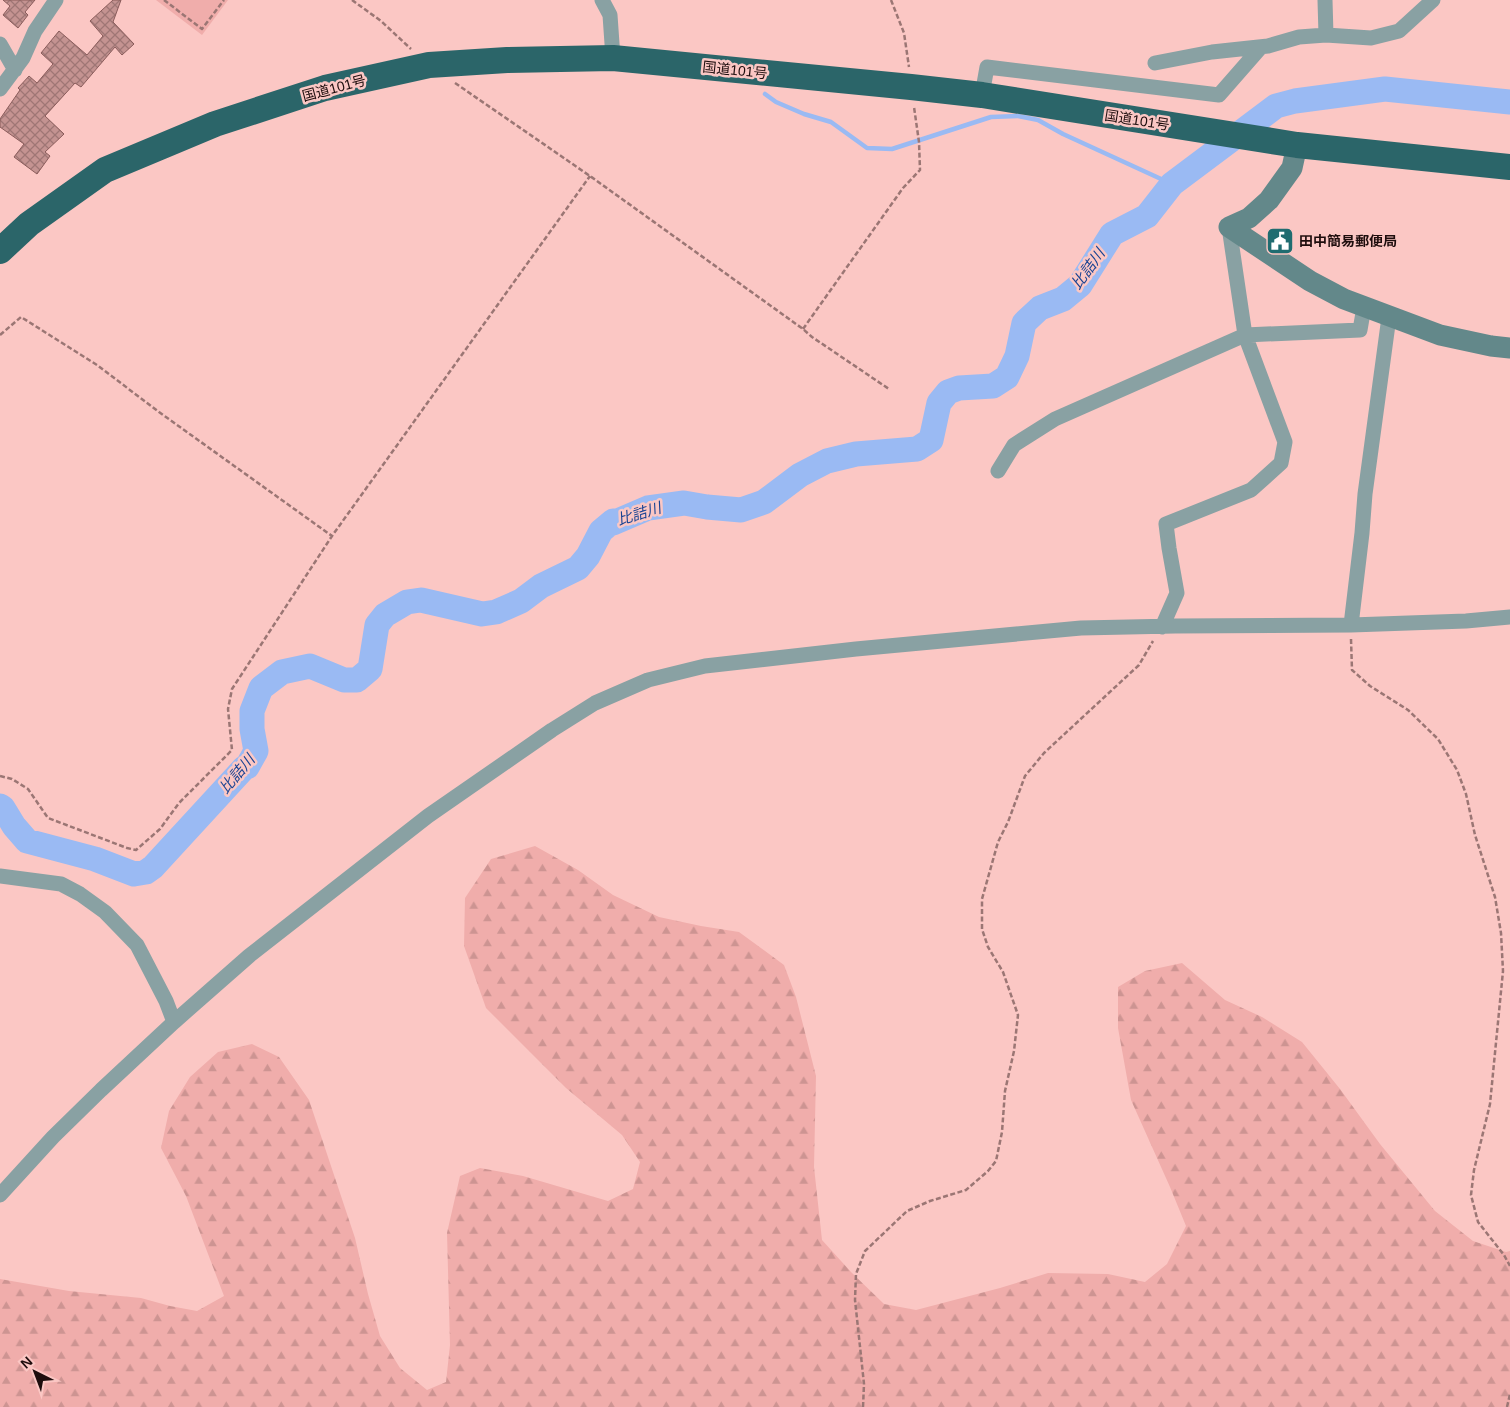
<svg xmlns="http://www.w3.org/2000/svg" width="1510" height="1407" font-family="Arial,'Noto Sans JP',sans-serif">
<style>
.green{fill:#f0adab}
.forest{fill:url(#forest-firs)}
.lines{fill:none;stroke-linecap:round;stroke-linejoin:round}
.stream{stroke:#9abaf3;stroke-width:4.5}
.river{stroke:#9abaf3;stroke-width:25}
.building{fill:url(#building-cross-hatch);stroke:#8a5c5b}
.path{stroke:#9b7674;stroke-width:2.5;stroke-dasharray:5 2.5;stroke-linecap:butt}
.street{stroke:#89a1a3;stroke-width:15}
.secondary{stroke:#63888a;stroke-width:21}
.highway{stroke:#2b6569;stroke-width:26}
.labels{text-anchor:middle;stroke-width:5;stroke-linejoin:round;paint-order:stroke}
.street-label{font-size:14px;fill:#1e0d0d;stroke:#fbc7c4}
.poi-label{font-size:14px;font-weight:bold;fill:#1e0d0d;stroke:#fbc7c4;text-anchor:start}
.water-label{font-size:15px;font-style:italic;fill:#174292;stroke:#fbc7c4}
</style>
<defs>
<pattern id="forest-firs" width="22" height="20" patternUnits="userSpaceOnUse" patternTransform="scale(1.25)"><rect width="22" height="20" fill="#f0adab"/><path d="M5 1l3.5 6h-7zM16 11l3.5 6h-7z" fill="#cd9492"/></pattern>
<pattern id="building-cross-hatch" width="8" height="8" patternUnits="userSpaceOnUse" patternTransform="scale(1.25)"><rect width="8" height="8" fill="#c49391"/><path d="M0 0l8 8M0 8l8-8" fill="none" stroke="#9f7675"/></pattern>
</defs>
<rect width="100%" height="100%" fill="#fbc7c4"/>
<path class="green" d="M156 0H228L202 35Z"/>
<path class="forest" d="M535 846 578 870 613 895 659 917 701 926 739 932 784 965 796 997 816 1076 814 1167 822 1240 851 1272 884 1304 916 1310 1000 1288 1048 1273 1108 1274 1145 1282 1167 1264 1186 1226 1170 1187 1131 1100 1118 1028V987L1145 971 1182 963 1225 1000 1262 1017 1302 1042 1340 1089 1380 1144 1435 1211 1473 1241 1506 1252 1510 1251V1407H0V1279L69 1291 141 1298 170 1306 197 1311 224 1296 186 1196 161 1148 169 1111 190 1077 218 1052 252 1044 279 1057 309 1100 355 1238 368 1294 380 1336 400 1368 427 1390 446 1382 450 1345 447 1233 460 1176 480 1168 523 1176 608 1201 633 1189 640 1162 622 1135 566 1088 486 1008 464 946 465 898 491 859Z"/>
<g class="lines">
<path class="stream" d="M765 94 776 102 804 114 831 122 867 148 892 149 991 117 1018 116 1038 120 1063 134 1172 184"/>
<path class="river" d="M0 806 3 808 14 826 27 841 95 859 134 874 146 872 153 867 244 768 247 767 256 751 252 729V711L261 688 282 672 310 666 344 680H357L370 669 377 625 385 615 407 602 421 600 482 614 496 612 521 601 541 586 578 568 588 556 601 531 613 521V523L648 508 684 503 707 507 741 510 764 502 800 475 827 461 856 454 917 449 931 440 939 403 948 392 959 388 993 386 1007 377 1017 356 1024 323 1040 308 1063 299 1080 285 1112 234 1147 216 1172 184 1276 106 1295 101 1385 89 1510 102"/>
</g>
<path class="building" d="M3 0H35L25 12 28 15 18 28 3 15 10 6Z
M113 0H121L113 22 134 44 122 55 115 47 81 87 75 83 45 116 64 134 45 152 50 156 37 174 14 157 24 144 0 127V119L20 90 18 88 29 76 37 83 53 64 41 53 59 31 87 55 103 36 90 21Z"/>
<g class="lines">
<path class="path" d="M164 0 202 29 224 0
M352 0 381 21 411 49
M891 0 904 33 909 67
M455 83 590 176 803 329 812 337 889 389
M803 329 903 188 920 170 919 142 914 107
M0 335 21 317 97 365 159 412 332 536
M1351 639 1352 670 1370 686 1408 710 1438 739 1457 770 1466 794 1475 835 1495 897 1501 933 1503 971 1490 1104 1474 1170 1471 1195 1478 1222 1504 1255 1510 1266
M0 776 12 779 28 789 48 818 127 848 136 850 160 829 179 803 232 750 228 709 232 689 332 536 590 176
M863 1407 864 1384 855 1300 856 1274 865 1251 907 1211 930 1201 966 1190 988 1171 996 1161 1002 1132 1005 1091 1014 1051 1018 1015 1003 972 988 947 982 929V899L998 842 1008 822 1025 776 1044 753 1139 665 1153 641
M1507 1407 1510 1394"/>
<path class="street" d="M602 0 610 15 613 58
M1325 0 1326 35
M0 44 15 70
M1155 63 1212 52 1268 46 1299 37 1326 35 1371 38 1399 31 1433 0
M0 89 23 58 35 31 56 0
M982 95 987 67 1219 95 1261 47
M998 471 1014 445 1055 419 1245 335 1360 330 1364 307
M1351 625 1362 533 1365 494 1389 317
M1162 627 1177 593 1169 548 1166 524 1251 490 1281 463 1285 442 1245 335 1229 227
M0 876 61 884 80 894 105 912 137 945 166 1001 174 1022
M0 1195 53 1137 101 1090 174 1022 249 956 428 816 552 730 595 703 648 680 705 666 856 649 1081 628 1175 626 1351 625 1466 621 1510 617"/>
<path class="secondary" d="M1297 145 1292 168 1269 200 1249 218 1229 227 1310 281 1344 299 1440 335 1491 346 1510 348"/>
<path class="highway" d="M0 251 29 224 105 170 215 124 325 88 429 65 507 60 613 58 911 87 982 95 1297 145 1510 167"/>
</g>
<defs>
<g id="civic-square" transform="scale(1.4375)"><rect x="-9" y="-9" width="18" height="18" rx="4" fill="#206c70" stroke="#fbc7c4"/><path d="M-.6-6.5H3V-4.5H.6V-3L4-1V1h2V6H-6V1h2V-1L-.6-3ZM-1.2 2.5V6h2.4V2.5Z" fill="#fff"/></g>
</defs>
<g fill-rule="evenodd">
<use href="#civic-square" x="1280" y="241"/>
</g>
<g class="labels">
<g class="street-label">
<text transform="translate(735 70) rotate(6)" y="5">国道101号</text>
<text transform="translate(334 88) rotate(-15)" y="5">国道101号</text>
<text transform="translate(1137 120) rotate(9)" y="5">国道101号</text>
</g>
<g class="poi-label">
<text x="1299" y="246">田中簡易郵便局</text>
</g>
<g class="water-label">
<text transform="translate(1088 269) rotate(-54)" y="5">比詰川</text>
<text transform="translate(639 514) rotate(-17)" y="5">比詰川</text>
<text transform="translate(237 774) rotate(-50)" y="5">比詰川</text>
</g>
</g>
<g transform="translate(35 1372) rotate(318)" stroke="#fbc7c4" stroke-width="4" paint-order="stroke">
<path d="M0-4L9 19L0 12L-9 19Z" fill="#1e0d0d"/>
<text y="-8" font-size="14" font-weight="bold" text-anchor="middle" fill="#1e0d0d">N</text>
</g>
</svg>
